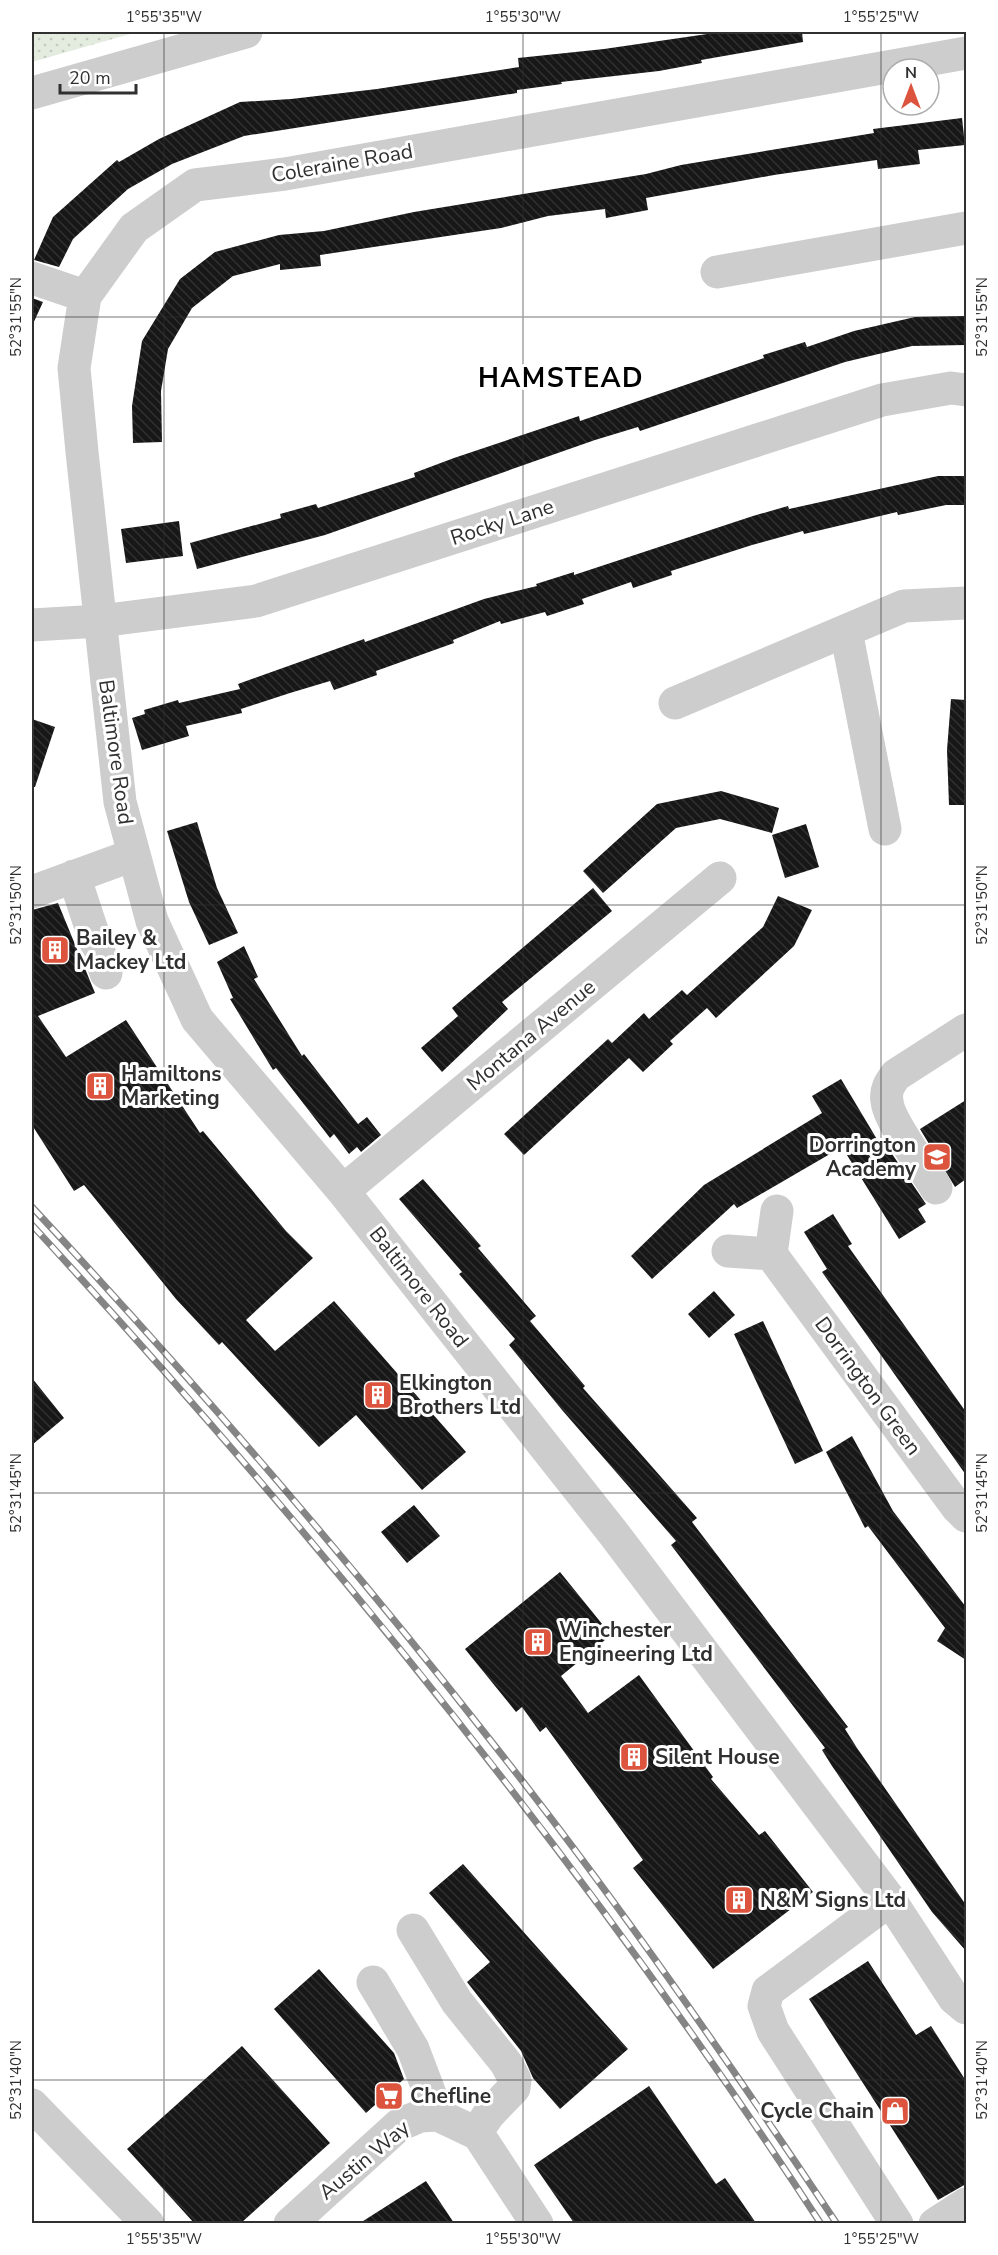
<svg xmlns="http://www.w3.org/2000/svg" width="998" height="2255" font-family="'Nunito Sans',sans-serif">
<style>
.park{fill:url(#park-dots)}
.building{fill:url(#building-back-hatch)}
.lines{fill:none;stroke-linecap:round;stroke-linejoin:round}
.minor{stroke:#cdcdcd;stroke-width:33}
.rail-casing{stroke:#858585;stroke-width:7}
.rail{stroke:#fff;stroke-width:4.5;stroke-dasharray:14;stroke-linecap:butt}
.ticks{fill:none;stroke:#303030;stroke-width:1.5;stroke-opacity:0.45}
.labels{text-anchor:middle;stroke-width:6;stroke-linejoin:round;paint-order:stroke}
.street-label{font-size:21px;fill:#303030;stroke:#fff}
.poi-label{font-size:21px;font-weight:bold;fill:#303030;stroke:#fff;text-anchor:start}
.district-label{font-size:27px;font-weight:bold;letter-spacing:1.5px;fill:#000;stroke:#fff}
.neatline{fill:none;stroke:#303030;stroke-width:2}
.ticks-label{font-size:15px;text-anchor:middle;fill:#303030}
</style>
<defs>
<pattern id="park-dots" width="8" height="8" patternUnits="userSpaceOnUse" patternTransform="scale(1.5)"><rect width="8" height="8" fill="#e3ecdf"/><path d="M2 2h.1M6 6h.1" fill="none" stroke="#c3cbc0" stroke-width="1.8" stroke-linecap="round"/></pattern>
<pattern id="building-back-hatch" width="6" height="6" patternUnits="userSpaceOnUse" patternTransform="scale(1.5)"><rect width="6" height="6" fill="#171717"/><path d="M-1 5l2 2M0 0l6 6M5-1l2 2" fill="none" stroke="#303030"/></pattern>
</defs>
<rect width="100%" height="100%" fill="#fff"/>
<path class="park" d="M32 32H137L32 62Z"/>
<path class="building" d="M721 32H802L803 42 701 60 702 63 659 71 561 82 562 84 517 90V93L244 136 172 164 128 189 73 239 59 267 34 260 53 217 117 160 119 162 159 139 240 102 291 99 377 89 519 67 518 58 604 49Z
M962 118 965 145 918 150 920 164 878 169 877 160 774 175 646 198 648 210 606 218 605 209 548 216 501 228 320 255 321 266 280 270V264L233 276 192 308 168 349 161 391 162 442 133 443 132 406 142 341 180 279 215 252 279 235 324 231 414 212 646 174 681 165 874 133 873 129Z
M32 298 43 302 32 326Z
M966 316V345L912 346 845 362 640 431 638 427 595 440 325 535 197 569 190 543 281 518 280 514 316 504 318 508 415 477 414 473 454 458 579 416 580 421 764 358 763 355 805 342 807 347 854 331 915 317Z
M938 476H966V505H946L898 515 897 512 804 534 803 531 752 545 671 571 672 575 633 588 631 582 582 599 584 604 547 616 545 612 501 624 500 621 453 640 454 643 376 671 377 675 334 690 330 681 290 693 241 709 242 713 186 726 189 736 142 750 132 718 145 714 144 710 178 700 179 703 240 689 238 684 364 639 365 642 484 599 537 586 536 584 574 572V575L753 516 788 506 789 509Z
M179 521 183 556 126 563 121 529Z
M951 699 966 700V805H949L947 750Z
M32 719 55 727 35 787H32Z
M721 791 779 808 772 833 720 819 676 828 603 893 583 871 657 804Z
M197 822 217 888 238 933 209 945 189 902 167 831Z
M806 824 819 867 785 878 772 835Z
M593 888 612 911 502 1002 508 1009 442 1072 421 1048 458 1016 452 1008Z
M778 896 812 910 794 946 716 1018 707 1008 670 1041 673 1044 643 1072 629 1058 524 1155 504 1134 608 1039 612 1043 644 1013 649 1019 682 990 687 995 763 927Z
M58 903 95 993 38 1016 66 1057 126 1020 200 1133 203 1131 286 1231 313 1258 246 1320 275 1351 334 1301 466 1452 422 1490 356 1415 319 1447 222 1342 219 1345 176 1299 84 1185 74 1191 32 1125V910Z
M244 946 258 977 254 979 302 1056 304 1054 358 1124 367 1117 381 1135 361 1152 357 1147 349 1154 334 1134 330 1138 276 1068 273 1070 230 999 233 998 217 962Z
M841 1079 884 1151 888 1148 926 1204 918 1209 926 1222 899 1239 842 1147 737 1208 734 1204 652 1279 631 1256 704 1185 822 1113 812 1096Z
M966 1100V1179L955 1187 920 1129Z
M423 1179 481 1246 478 1248 536 1316 530 1321 585 1386 583 1388 697 1518 692 1522 848 1727 845 1729 857 1748 966 1905V1951L932 1912 832 1766 822 1750 825 1748 671 1545 676 1541 562 1410 509 1345 515 1339 459 1274 462 1272 399 1199Z
M833 1214 852 1244 848 1246 966 1412V1475L822 1272 827 1269 804 1232Z
M714 1291 735 1315 709 1338 688 1314Z
M763 1321 823 1451 795 1464 734 1334Z
M32 1378 64 1418 32 1445Z
M852 1436 893 1511 966 1607V1660L937 1641 945 1628 868 1526 865 1528 826 1452Z
M414 1505 440 1536 407 1563 381 1532Z
M560 1572 611 1635 561 1676 588 1713 639 1675 713 1777 711 1779 759 1835 765 1831 813 1892 713 1969 633 1868 643 1860 546 1727 540 1732 522 1707 516 1712 465 1649Z
M463 1864 628 2049 560 2109 533 2078 521 2051 467 1982 490 1962 429 1893Z
M868 1961 916 2035 931 2026 966 2081V2184L938 2200 809 1999Z
M319 1969 394 2053 404 2079 366 2113 274 2009Z
M242 2046 330 2143 241 2223H194L127 2149Z
M649 2086 716 2184 725 2178 756 2223H574L534 2165Z
M426 2181 454 2223H360Z"/>
<g class="lines">
<path class="minor" d="M966 53 285 174 195 185 134 228 85 296 74 368 82 452 120 802 152 921 197 1019 343 1191 614 1534 890 1900 954 1998 966 2008
M32 93 246 32
M717 272 966 228
M32 278 85 296
M32 625 100 621 256 601 882 400 951 388 966 390
M846 631 885 829
M675 703 904 606 966 603
M74 876 106 973
M32 892 133 855
M936 1188C925 1169 888 1120 887 1101 885 1090 890 1083 896 1075L966 1030
M343 1191 720 878
M777 1211 771 1254 957 1507 966 1516
M728 1251 771 1254
M890 1900 768 1991 764 2006 773 2031 897 2224
M413 1930 457 2002 506 2063 515 2080 514 2088 489 2114 476 2133
M373 1982 413 2049 438 2115
M32 2105 148 2224
M290 2224 399 2125 420 2116 438 2115 478 2134 537 2224
M935 2224 966 2204"/>
<g class="rail-casing">
<path id="rail" d="M32 1207C192 1379 346 1556 491 1741 614 1896 727 2059 837 2224
M32 1225C320 1537 588 1867 821 2224"/>
</g>
<use href="#rail" class="rail"/>
</g>
<path class="ticks" d="M164 32V2224M523 32V2224M881 32V2224M32 317H966M32 905H966M32 1493H966M32 2080H966"/>
<defs>
<g id="building-square" transform="scale(1.5)"><rect x="-9" y="-9" width="18" height="18" rx="4" fill="#dc543e" stroke="#fff"/><path d="M-4-6H4V6H1V3H-1V6H-4ZM-2.5-4.3h1.7v1.8h-1.7ZM.8-4.3h1.7v1.8H.8ZM-2.5-1h1.7V.8h-1.7ZM.8-1h1.7V.8H.8Z" fill="#fff"/></g>
<g id="school-square" transform="scale(1.5)"><rect x="-9" y="-9" width="18" height="18" rx="4" fill="#dc543e" stroke="#fff"/><path d="M0-5L7-2L0 1L-7-2ZM-4 1L0 2.5L4 1V4Q0 6-4 4Z" fill="#fff"/></g>
<g id="supermarket-square" transform="scale(1.5)"><rect x="-9" y="-9" width="18" height="18" rx="4" fill="#dc543e" stroke="#fff"/><path d="M-6-5.5h2.5l.6 2H6L4.5 2H-2.5L-4.4-4H-6ZM-1.5 3.2a1.3 1.3 0 1 0 .1 0ZM3 3.2a1.3 1.3 0 1 0 .1 0Z" fill="#fff"/></g>
<g id="shop-square" transform="scale(1.5)"><rect x="-9" y="-9" width="18" height="18" rx="4" fill="#dc543e" stroke="#fff"/><path d="M-5-2.5h2.3a2.7 3.5 0 0 1 5.4 0H5L5.5 6h-11ZM-1.5-2.5h3a1.5 2.3 0 0 0-3 0Z" fill="#fff"/></g>
</defs>
<g fill-rule="evenodd">
<use href="#building-square" x="55" y="950"/>
<use href="#building-square" x="100" y="1086"/>
<use href="#school-square" x="937" y="1157"/>
<use href="#building-square" x="378" y="1395"/>
<use href="#building-square" x="538" y="1642"/>
<use href="#building-square" x="634" y="1757"/>
<use href="#building-square" x="739" y="1900"/>
<use href="#supermarket-square" x="389" y="2096"/>
<use href="#shop-square" x="895" y="2111"/>
</g>
<g class="labels">
<g class="street-label">
<text transform="translate(342 163) rotate(-10)" y="7">Coleraine Road</text>
<text transform="translate(502 522) rotate(-18)" y="7">Rocky Lane</text>
<text transform="translate(116 752) rotate(82)" y="7">Baltimore Road</text>
<text transform="translate(531 1035) rotate(-40)" y="7">Montana Avenue</text>
<text transform="translate(419 1287) rotate(52)" y="7">Baltimore Road</text>
<text transform="translate(868 1386) rotate(54)" y="7">Dorrington Green</text>
<text transform="translate(364 2160) rotate(-40)" y="7">Austin Way</text>
</g>
<g class="poi-label">
<text x="76" y="945">Bailey &amp;<tspan x="76" dy="24">Mackey Ltd</tspan></text>
<text x="121" y="1081">Hamiltons<tspan x="121" dy="24">Marketing</tspan></text>
<text x="916" y="1152" text-anchor="end">Dorrington<tspan x="916" dy="24">Academy</tspan></text>
<text x="399" y="1390">Elkington<tspan x="399" dy="24">Brothers Ltd</tspan></text>
<text x="559" y="1637">Winchester<tspan x="559" dy="24">Engineering Ltd</tspan></text>
<text x="655" y="1764">Silent House</text>
<text x="760" y="1907">N&amp;M Signs Ltd</text>
<text x="410" y="2103">Chefline</text>
<text x="874" y="2118" text-anchor="end">Cycle Chain</text>
</g>
<g class="district-label">
<text x="561" y="387">HAMSTEAD</text>
</g>
</g>
<rect width="998" height="2255" fill="none" stroke="#ffffff" stroke-width="66"/>
<g transform="translate(911 87)"><circle r="28" fill="#ffffff" stroke="#acacac" stroke-width="1.5"/>
<path d="M0-4.5L10 22L0 15L-10 22Z" fill="#dc543e"/>
<text y="-9" font-size="16" font-weight="bold" text-anchor="middle" fill="#303030">N</text>
</g>
<path d="M60 84v9h76v-9" fill="none" stroke="#303030" stroke-width="3"/>
<text x="69" y="84" font-size="18" fill="#303030" stroke="#ffffff" stroke-width="4.5" paint-order="stroke">20 m</text>
<rect x="33" y="33" width="932" height="2189" class="neatline"/>
<g class="ticks-label">
<text x="164" y="22">1°55'35"W</text>
<text x="523" y="22">1°55'30"W</text>
<text x="881" y="22">1°55'25"W</text>
<text transform="translate(16 317) rotate(-90)" y="5">52°31'55"N</text>
<text transform="translate(982 317) rotate(-90)" y="5">52°31'55"N</text>
<text transform="translate(16 905) rotate(-90)" y="5">52°31'50"N</text>
<text transform="translate(982 905) rotate(-90)" y="5">52°31'50"N</text>
<text transform="translate(16 1493) rotate(-90)" y="5">52°31'45"N</text>
<text transform="translate(982 1493) rotate(-90)" y="5">52°31'45"N</text>
<text transform="translate(16 2080) rotate(-90)" y="5">52°31'40"N</text>
<text transform="translate(982 2080) rotate(-90)" y="5">52°31'40"N</text>
<text x="164" y="2244">1°55'35"W</text>
<text x="523" y="2244">1°55'30"W</text>
<text x="881" y="2244">1°55'25"W</text>
</g>
</svg>
